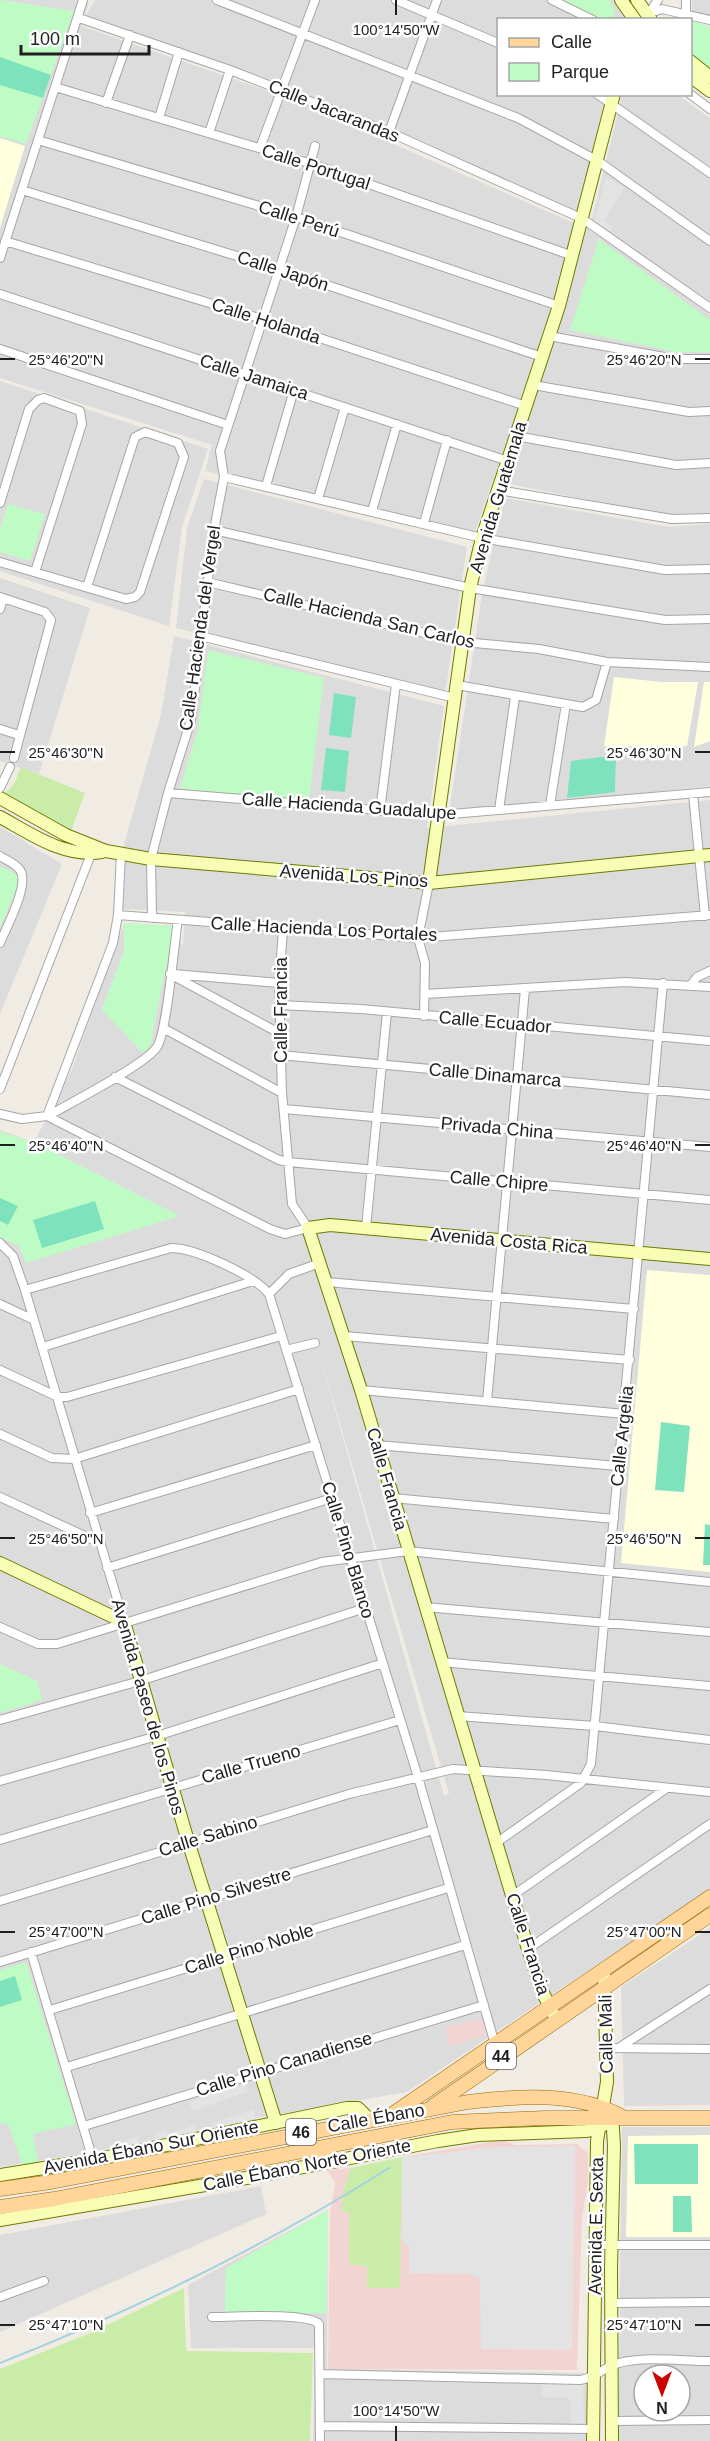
<svg xmlns="http://www.w3.org/2000/svg" width="710" height="2441" font-family="Helvetica,sans-serif">
<style>
.residential{fill:#dddcdc;fill-rule:evenodd}
.commercial{fill:#f2d4d3}
.education{fill:#ffffde}
.grass{fill:#c9eda8}
.park{fill:#bffcc5}
.pitch{fill:#7ee3bd}
.parking{fill:#e3e3e3}
.lines{fill:none;stroke-linecap:round;stroke-linejoin:round}
.stream{stroke:#a3d1e0;stroke-width:2}
.street-casing{stroke:#a6a6a6;stroke-width:10}
.secondary-casing{stroke:#6c7b00;stroke-width:14}
.primary-casing{stroke:#996900;stroke-width:15}
.street{stroke:#fff;stroke-width:8}
.secondary{stroke:#f8fdb6;stroke-width:12}
.primary{stroke:#ffd59a;stroke-width:14}
.ticks{fill:none;stroke:#1f1f1f;stroke-width:2}
.labels{text-anchor:middle;stroke-width:5;stroke-linejoin:round;paint-order:stroke}
.shield{fill:#fff;stroke:#626262;stroke-width:1.5}
.shield-label{font-size:16px;font-weight:bold;fill:#1f1f1f}
.street-label{font-size:18px;fill:#1f1f1f;stroke:#fff}
.ticks-label{font-size:15px;text-anchor:middle;fill:#1f1f1f;stroke:#fff;stroke-width:5;stroke-linejoin:round;paint-order:stroke}
</style>
<rect width="100%" height="100%" fill="#f0ece4"/>
<path class="residential" d="M0 0H73L89 3 81 26 288 98 574 223 545 332 475 532 205 471 212 445 0 378Z
M95 0H622L630 10 627 19 498 20V94L606 95 577 212 427 143 279 83 86 15Z
M692 0H710V15L692 11Z
M622 95H678L710 118V307L591 223Z
M584 226 710 314V515L672 517 510 484Z
M0 381 208 449 182 527 169 626 0 571Z
M204 479 467 547 445 694 176 628 187 528Z
M505 498 669 527 710 524V786L449 813 483 588Z
M0 578 90 608 39 774 0 761Z
M174 636 444 706 427 828 710 800V1889L407 2092 266 2116 82 2154 0 2167V1130L34 1142 72 1069 124 923 174 926 183 947 185 912 123 909 124 844 161 715ZM321 1359 449 1794 444 1796 321 1360Z
M0 827 62 864 0 1014Z
M710 1928V2105L624 2106 621 1987Z
M622 2127H710V2441H618ZM644 2375H680V2411H644Z
M261 2186 266 2214 0 2332V2235Z
M328 2210 327 2369 586 2373V2441H313L315 2348H191L188 2285Z"/>
<path class="commercial" d="M482 2018 487 2035 450 2046 445 2028Z
M496 2141H506L515 2145 577 2144 588 2153V2181L582 2218 577 2370 328 2369 330 2215 335 2183 327 2170 351 2168 345 2184 342 2211 349 2212 367 2266 400 2288 402 2157Z"/>
<path class="education" d="M0 138 25 146 0 228Z
M614 677 662 682H698L687 746H604Z
M704 682H710V741L694 747Z
M647 1270 710 1275V1572L621 1563Z
M710 2135V2237H626L628 2136Z"/>
<path class="grass" d="M21 767 85 793 70 834 3 795 14 784Z
M402 2157 400 2288H367V2266L349 2264V2212L341 2211 345 2184 351 2168Z
M184 2288 186 2351 313 2353 310 2441H0V2369L88 2334Z"/>
<path class="park" d="M0 0 74 11 26 144 0 136Z
M560 0H609L614 7V19H599Z
M691 21 710 26V70L691 53Z
M599 239 710 320V352H676L570 330Z
M8 504 45 514 30 561 0 552V529Z
M208 650 324 678 309 800 180 789 198 729Z
M0 866 21 877 0 928Z
M124 923 174 926 150 1046 143 1053 102 1010 124 951Z
M0 1132 34 1142 180 1216 26 1263 19 1246 0 1237Z
M0 1664 37 1681 42 1700 0 1713Z
M26 1962 76 2124 33 2134 38 2163 23 2166 8 2124 0 2123V1970Z
M328 2210 326 2313H225L226 2268Z"/>
<path class="pitch" d="M0 57 51 75 43 98 0 85Z
M334 693 356 697 351 738 329 735Z
M326 748 349 751 345 792 321 790Z
M616 755 615 792 567 798 571 761Z
M0 1198 18 1206 8 1225 0 1221Z
M95 1201 104 1229 42 1248 33 1220Z
M661 1422 690 1426 684 1492 655 1490Z
M705 1524 710 1525V1565H703Z
M15 1976 22 2000 0 2007V1981Z
M634 2144H698V2184H635Z
M673 2196H691L692 2232H673Z"/>
<path class="parking" d="M606 177 624 188 604 220 612 227 610 231 594 221Z
M246 2084 248 2092 193 2111 189 2102Z
M254 2109 256 2121 211 2129 213 2123Z
M195 2125 197 2135 124 2149 122 2142 138 2136 140 2143 155 2139 154 2134 165 2131 167 2134Z
M575 2146 572 2350 481 2349 480 2279 470 2274 409 2273V2244L402 2243V2157L500 2147Z
M542 2383 583 2384 584 2424 571 2425V2402L565 2397H542Z"/>
<g class="lines">
<path class="stream" d="M0 2363C135 2310 267 2245 389 2168"/>
<g class="street-casing">
<path id="street" d="M217 0 518 118 598 161 710 241
M396 0 498 43
M552 0 593 20
M647 14 662 9 710 20
M648 14 658 0
M686 15V0
M79 18 230 70 389 132 583 219 710 308
M55 87 312 164 573 256
M597 94 710 173
M690 94 710 109
M106 103 130 35
M159 118 179 52
M389 132 437 0
M209 133 230 70
M38 140 296 217 559 306
M260 148 315 0
M22 190 279 269 542 357
M5 241 262 319 526 406
M0 258 83 0
M0 294 508 461
M549 336 675 359H710
M0 349 228 425
M533 385 689 412 710 411
M516 436 676 465 710 463
M224 477 482 538 665 570 710 569
M266 486 294 390
M498 490 672 519 710 518
M318 499 345 407
M0 503 29 409 38 400 44 398 80 411 82 424 35 572
M372 511 397 424
M424 523 447 440
M214 530 470 588 665 620 710 619
M0 562 126 599 135 597 140 592 184 457 178 443 145 432 135 437 87 587
M207 582 463 642 539 649 607 662 710 667
M0 597 45 612 51 620 14 758
M0 609 3 598
M200 636 455 698
M457 685 583 707 596 700 607 662
M0 729 19 735
M0 788 10 767
M168 793 440 815 710 792
M693 794 705 916
M550 805 566 704
M499 810 515 697
M380 811 396 684
M0 856C6 860 16 864 20 870 30 884 6 928 0 943
M118 915 418 938 710 915
M152 918 151 859 168 793 191 720 214 530 224 477 220 451 296 217 315 146
M170 974 279 1033
M173 974 279 983
M691 985 697 977 710 971
M425 994 625 982 710 987
M279 1005 361 1009 710 1041
M424 1016 425 963 418 938 429 883
M163 1028 282 1093
M280 1055 710 1095
M115 1077 279 1160 288 1162 710 1200
M0 1089 93 849
M284 1109 710 1147
M0 1114 22 1119 47 1116 270 1229 285 1234 308 1228 292 1204 282 1093 279 983 283 930
M47 1116 113 943 118 915 121 854
M48 1116C70 1103 145 1065 157 1047 167 1032 174 944 178 920
M366 1228 387 1012
M0 1243 13 1256 25 1290 124 1622
M327 1282 634 1309
M25 1290 171 1248C195 1248 254 1275 269 1294L418 1777 499 2058
M269 1294 289 1274 320 1263
M0 1304 34 1320
M344 1336 630 1360
M43 1347 253 1281
M286 1350 315 1343
M0 1370 58 1397H67L281 1336
M361 1390 625 1414
M487 1401 525 989
M0 1434 52 1458 74 1459 299 1389
M377 1445 618 1466
M0 1497 100 1543
M393 1498 614 1519
M90 1513 316 1445
M107 1568 332 1498
M425 1607 710 1632
M0 1627 38 1644H57L322 1562 408 1551 710 1582
M441 1662 710 1686
M457 1716 595 1726 710 1740
M0 1720 140 1681 365 1608
M0 1781 157 1736 383 1663
M0 1840 400 1720
M496 1843 581 1783 591 1764 663 983
M512 1896 667 1788
M0 1901 349 1794 453 1769 546 1775 710 1792
M528 1949 710 1824
M31 1952 93 2160
M0 1962 433 1830
M50 2010 448 1888
M620 2047 710 1989
M606 2048 710 2049
M67 2067 465 1945
M84 2126 484 2005
M595 2245H710
M0 2297 44 2281
M612 2303 710 2302
M212 2317C232 2317 307 2312 319 2324L320 2441
M321 2374 580 2380C596 2378 605 2366 619 2363 647 2356 681 2361 710 2361
M612 2421 710 2420
M320 2426 593 2429"/>
</g>
<g class="secondary-casing">
<path id="secondary" d="M621 0 635 20
M637 0 651 20
M690 61 710 77
M690 76 710 91
M0 798 66 835 106 851 151 859 429 883 710 855
M0 817C31 834 64 858 102 852
M429 883 470 588 482 538 559 306 614 94
M0 1563 124 1622 188 1841 276 2123
M556 2019 542 1991 528 1949 361 1390 308 1228 330 1225 710 1259
M612 2112 614 2146 611 2268 612 2441
M0 2175 93 2160 347 2108H358L369 2119
M0 2220 252 2177 438 2141 478 2135 586 2131 597 2129 613 2119
M593 2441 597 2141 607 2082 604 1970"/>
</g>
<g class="primary-casing">
<path id="primary" d="M433 2106 710 1915
M394 2113 710 1897
M313 2148 335 2161
M257 2160 261 2175
M0 2189 51 2182 468 2102C519 2096 578 2091 625 2118
M0 2207 54 2199 452 2122 546 2118H710"/>
</g>
<use href="#street" class="street"/>
<use href="#secondary" class="secondary"/>
<use href="#primary" class="primary"/>
</g>
<path class="ticks" d="M396 0V15M0 359H15M695 359H710M0 752H15M695 752H710M0 1145H15M695 1145H710M0 1538H15M695 1538H710M0 1932H15M695 1932H710M0 2325H15M695 2325H710M396 2426V2441"/>
<g class="labels">
<g class="shield">
<rect x="486" y="2043" width="30" height="26" rx="4.5"/>
<rect x="286" y="2119" width="30" height="26" rx="4.5"/>
</g>
<g class="shield-label">
<text x="501" y="2062">44</text>
<text x="301" y="2138">46</text>
</g>
<g class="street-label">
<text transform="translate(334 111) rotate(22)" y="6">Calle Jacarandas</text>
<text transform="translate(316 167) rotate(18)" y="6">Calle Portugal</text>
<text transform="translate(299 219) rotate(18)" y="6">Calle Perú</text>
<text transform="translate(283 271) rotate(18)" y="6">Calle Japón</text>
<text transform="translate(266 321) rotate(18)" y="6">Calle Holanda</text>
<text transform="translate(254 377) rotate(18)" y="6">Calle Jamaica</text>
<text transform="translate(498 497) rotate(-73)" y="6">Avenida Guatemala</text>
<text transform="translate(369 618) rotate(13)" y="6">Calle Hacienda San Carlos</text>
<text transform="translate(200 628) rotate(-82)" y="6">Calle Hacienda del Vergel</text>
<text transform="translate(349 806) rotate(4)" y="6">Calle Hacienda Guadalupe</text>
<text transform="translate(354 876) rotate(4)" y="6">Avenida Los Pinos</text>
<text transform="translate(324 929) rotate(3)" y="6">Calle Hacienda Los Portales</text>
<text transform="translate(281 1010) rotate(-90)" y="6">Calle Francia</text>
<text transform="translate(495 1022) rotate(5)" y="6">Calle Ecuador</text>
<text transform="translate(495 1075) rotate(5)" y="6">Calle Dinamarca</text>
<text transform="translate(497 1128) rotate(5)" y="6">Privada China</text>
<text transform="translate(499 1181) rotate(5)" y="6">Calle Chipre</text>
<text transform="translate(509 1241) rotate(5)" y="6">Avenida Costa Rica</text>
<text transform="translate(622 1436) rotate(-84)" y="6">Calle Argelia</text>
<text transform="translate(387 1479) rotate(74)" y="6">Calle Francia</text>
<text transform="translate(348 1550) rotate(73)" y="6">Calle Pino Blanco</text>
<text transform="translate(148 1707) rotate(74)" y="6">Avenida Paseo de los Pinos</text>
<text transform="translate(251 1764) rotate(-16)" y="6">Calle Trueno</text>
<text transform="translate(208 1836) rotate(-17)" y="6">Calle Sabino</text>
<text transform="translate(216 1896) rotate(-17)" y="6">Calle Pino Silvestre</text>
<text transform="translate(528 1944) rotate(72)" y="6">Calle Francia</text>
<text transform="translate(249 1949) rotate(-17)" y="6">Calle Pino Noble</text>
<text transform="translate(606 2034) rotate(-91)" y="6">Calle Mali</text>
<text transform="translate(284 2064) rotate(-17)" y="6">Calle Pino Canadiense</text>
<text transform="translate(376 2118) rotate(-10)" y="6">Calle Ébano</text>
<text transform="translate(151 2147) rotate(-11)" y="6">Avenida Ébano Sur Oriente</text>
<text transform="translate(307 2165) rotate(-11)" y="6">Calle Ébano Norte Oriente</text>
<text transform="translate(596 2226) rotate(-89)" y="6">Avenida E. Sexta</text>
</g>
</g>
<g class="ticks-label">
<text x="396" y="35">100°14'50"W</text>
<text x="644" y="365">25°46'20"N</text>
<text x="66" y="365">25°46'20"N</text>
<text x="644" y="758">25°46'30"N</text>
<text x="66" y="758">25°46'30"N</text>
<text x="66" y="1151">25°46'40"N</text>
<text x="644" y="1151">25°46'40"N</text>
<text x="66" y="1544">25°46'50"N</text>
<text x="644" y="1544">25°46'50"N</text>
<text x="644" y="1937">25°47'00"N</text>
<text x="66" y="1937">25°47'00"N</text>
<text x="66" y="2330">25°47'10"N</text>
<text x="644" y="2330">25°47'10"N</text>
<text x="396" y="2416">100°14'50"W</text>
</g>
<rect x="497" y="18" width="195" height="78" fill="#ffffff" stroke="#a5a5a5" stroke-width="1.5"/>
<rect x="509" y="38" width="30" height="9" fill="#ffd59a" stroke="#a5a5a5" stroke-width="1.5"/>
<text x="551" y="48" font-size="18" fill="#1f1f1f">Calle</text>
<rect x="509" y="63" width="30" height="18" fill="#bffcc5" stroke="#a5a5a5" stroke-width="1.5"/>
<text x="551" y="78" font-size="18" fill="#1f1f1f">Parque</text>
<g transform="translate(662 2393) rotate(180)"><circle r="28" fill="#ffffff" stroke="#a5a5a5" stroke-width="1.5"/>
<path d="M0-4.5L10 22L0 15L-10 22Z" fill="#cd0300"/>
<text y="-9" font-size="16" font-weight="bold" text-anchor="middle" fill="#1f1f1f">N</text>
</g>
<path d="M21 45v9h128v-9" fill="none" stroke="#1f1f1f" stroke-width="3"/>
<text x="30" y="45" font-size="18" fill="#1f1f1f" stroke="#ffffff" stroke-width="4.5" paint-order="stroke">100 m</text>
</svg>
